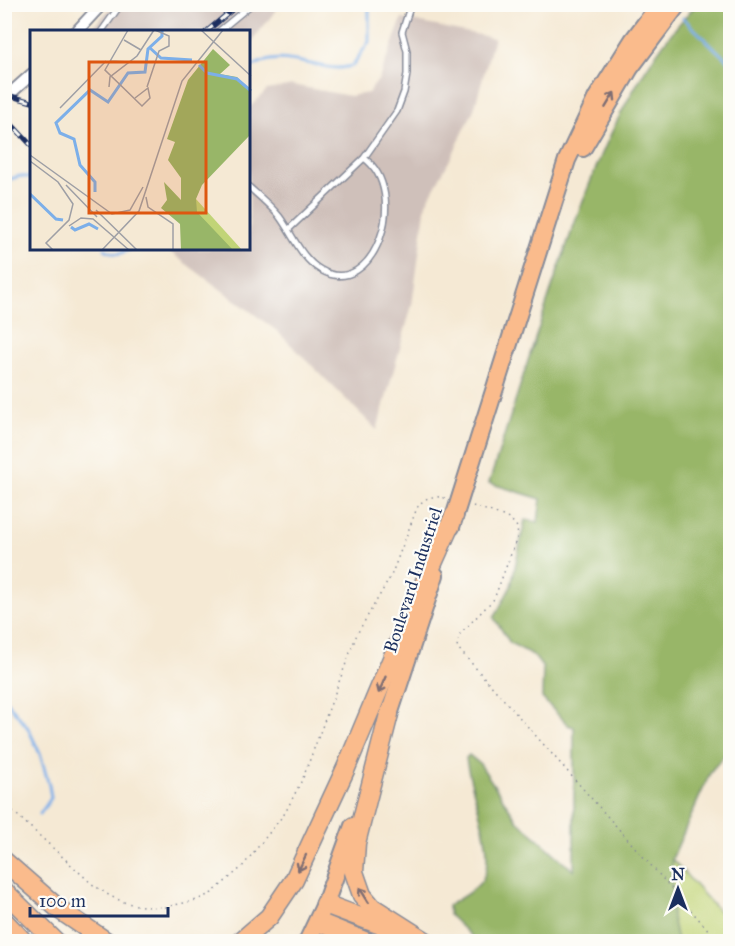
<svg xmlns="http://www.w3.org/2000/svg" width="735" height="946" font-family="'IM FELL Great Primer',serif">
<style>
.industrial{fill:#cfc0ba}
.green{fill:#c1d477;stroke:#6e826a;stroke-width:1.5}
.forest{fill:#98b668;stroke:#5a7263;stroke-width:1.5}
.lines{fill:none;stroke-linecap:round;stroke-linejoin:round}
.stream{stroke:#7cafe9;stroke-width:3}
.service-casing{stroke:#888c99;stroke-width:8}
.minor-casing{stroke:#888c99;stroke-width:14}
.trunk-casing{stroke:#888c99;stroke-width:20}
.motorway-casing{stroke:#888c99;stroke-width:21}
.path{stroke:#888c99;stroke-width:1.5;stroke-dasharray:1.5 4.5;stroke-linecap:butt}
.service{stroke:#fff;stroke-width:5}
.minor{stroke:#fff;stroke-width:10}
.trunk{stroke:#fabb8c;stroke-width:16}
.motorway{stroke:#fabb8c;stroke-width:18}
.rail-casing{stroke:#1b2f5e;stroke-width:5}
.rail{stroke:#fdfcf7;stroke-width:3;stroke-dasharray:9;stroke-linecap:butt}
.oneway{stroke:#7f6e73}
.labels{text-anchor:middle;stroke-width:4.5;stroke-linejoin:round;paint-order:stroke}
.street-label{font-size:18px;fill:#1b2f5e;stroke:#fdfcf7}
.inset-river{fill:none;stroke:#7cafe9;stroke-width:3}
.inset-road{fill:none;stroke:#9e9fa5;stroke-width:1.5}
.view{fill:#de5710;fill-opacity:0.15;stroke:#de5710;stroke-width:3}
.inset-edge{fill:none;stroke:#1b2f5e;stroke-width:3}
</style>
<rect width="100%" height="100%" fill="#fdfcf7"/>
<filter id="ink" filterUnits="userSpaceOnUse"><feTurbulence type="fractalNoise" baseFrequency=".0167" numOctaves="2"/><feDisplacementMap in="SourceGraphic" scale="12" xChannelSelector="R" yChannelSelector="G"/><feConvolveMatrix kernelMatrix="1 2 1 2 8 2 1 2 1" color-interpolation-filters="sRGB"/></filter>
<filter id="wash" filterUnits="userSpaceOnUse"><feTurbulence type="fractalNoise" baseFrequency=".008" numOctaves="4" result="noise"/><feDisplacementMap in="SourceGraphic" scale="24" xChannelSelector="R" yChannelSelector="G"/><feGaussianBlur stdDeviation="1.35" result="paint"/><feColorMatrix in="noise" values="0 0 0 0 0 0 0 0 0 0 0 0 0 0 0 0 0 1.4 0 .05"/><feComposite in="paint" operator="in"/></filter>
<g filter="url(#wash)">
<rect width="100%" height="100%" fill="#f5e9d4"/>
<path class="industrial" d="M113 5H280L249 45V32H88Z
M402 19 494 38 474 109 453 154 426 203 412 305 377 430 277 331 166 249H249V108L267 90 292 85 350 96 368 93 379 79Z"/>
<path class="green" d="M672 859 730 924V941L639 942Z"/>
<path class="forest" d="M697 4 730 5V749L711 771 672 859V917L677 941H476L449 915 448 906C458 899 471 893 479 884 502 860 469 789 466 758L469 755 480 764 517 820 574 871V727L568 725 542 698 543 668 533 655 510 643 494 618 511 586 525 520 538 522 541 499 489 483C514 406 537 329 564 253 595 164 630 73 697 4Z"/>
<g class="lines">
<path class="stream" d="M683 18 730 63
M249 69C276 48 308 67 337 68 342 68 347 67 352 66L369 42V4
M4 181 20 176 32 178
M105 249C115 255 120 255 130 249
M4 698 28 728 40 754 49 785 51 798 40 814"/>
</g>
</g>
<g filter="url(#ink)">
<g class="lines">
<g class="service-casing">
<path id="service" d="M101 32 121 4
M218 32 252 4
M364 158 397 111 404 92 407 74V51L402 32 411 4
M249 187C259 196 270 205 279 216 292 233 301 259 321 270 374 301 411 192 364 158L289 229"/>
</g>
<g class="minor-casing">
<path id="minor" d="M76 32 102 4
M4 99 32 74"/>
</g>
<g class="trunk-casing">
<path id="trunk" d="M583 148 630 68 678 4
M451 527 567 160 597 97 633 40 660 4
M385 727 435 575
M307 942 325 904 353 826"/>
</g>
<g class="motorway-casing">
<path id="motorway" d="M389 714 356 843 354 872 362 895 372 907 427 942
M4 861 60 910 107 942
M4 891 56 942
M325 904 389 928
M4 921 24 942
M318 922 367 942
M240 942 269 917 294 880 346 768 417 599 454 516"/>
</g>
<path class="path" d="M473 506C483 510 514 516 517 528 518 531 517 534 517 538L494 599 459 635 457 647 719 942
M4 803 92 884 110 896 126 903 148 907H166L197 900 212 893 242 867 285 813 303 778 357 634 391 576 417 508C424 497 433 495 445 498"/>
<use href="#service" class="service"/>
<use href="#minor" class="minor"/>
<use href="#trunk" class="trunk"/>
<use href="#motorway" class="motorway"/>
<g class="rail-casing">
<path id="rail" d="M206 32 239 4
M4 94 32 102
M4 116 32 146"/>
</g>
<use href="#rail" class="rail"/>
</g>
<defs><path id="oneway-shaft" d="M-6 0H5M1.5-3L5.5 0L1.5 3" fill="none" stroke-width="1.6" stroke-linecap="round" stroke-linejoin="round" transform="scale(1.5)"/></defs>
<g class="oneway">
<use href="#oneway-shaft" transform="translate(610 100) rotate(-59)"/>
<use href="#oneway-shaft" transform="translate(382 685) rotate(113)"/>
<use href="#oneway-shaft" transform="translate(302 863) rotate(116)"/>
<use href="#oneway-shaft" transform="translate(364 895) rotate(-122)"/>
</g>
</g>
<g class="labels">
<g class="street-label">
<text transform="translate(413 580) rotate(-72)" y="6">Boulevard Industriel</text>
</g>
</g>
<g transform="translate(30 30)">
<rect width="220" height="220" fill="#f5e9d4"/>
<path d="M166 169 212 220H160Z" fill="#c1d477"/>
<path d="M183 19 200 35 190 44 207 47 220 61V105L172 155 166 169 167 182 203 220H151L150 194 131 178 137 170 134 152 151 170V148L138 130 145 112 137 109 158 50Z" fill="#98b668"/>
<path class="inset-river" d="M120 18 131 28 162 30M169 35 177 43 207 49 221 61M65 162V152L50 135 44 109 30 103 26 93 60 60 78 72 98 43 115 42 118 19 132 6V0M0 164 26 189 33 190M41 197 45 200 59 194 68 199"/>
<path class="inset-road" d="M98 0 75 40 112 76 120 68 118 58 105 68M171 0 185 13M94 10 111 20M185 13 221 46M80 31 100 32M79 57 80 47 107 26 124 0M117 57 129 21 139 16V6L125 0M30 78 76 31M0 125 82 184 100 180 113 157M0 131 28 152 43 174 39 190 16 213 23 220M36 155 67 187M116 167 118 177 143 194V220M66 180 107 220M39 196 51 188 63 189 99 220M72 220 109 181 152 51 193 0"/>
<path class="view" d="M59 32H176V183H59Z"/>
<rect width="220" height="220" class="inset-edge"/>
</g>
<rect width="735" height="946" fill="none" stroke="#fdfcf7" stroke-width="24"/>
<g transform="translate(678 889)" stroke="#fdfcf7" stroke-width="4.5" paint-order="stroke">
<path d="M0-4.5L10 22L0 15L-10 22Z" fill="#1b2f5e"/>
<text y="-9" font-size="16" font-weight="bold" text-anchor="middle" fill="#1b2f5e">N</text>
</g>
<path d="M30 907v9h138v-9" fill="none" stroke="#1b2f5e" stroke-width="3"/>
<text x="39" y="907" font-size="18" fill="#1b2f5e" stroke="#fdfcf7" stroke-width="4.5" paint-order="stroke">100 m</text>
</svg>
